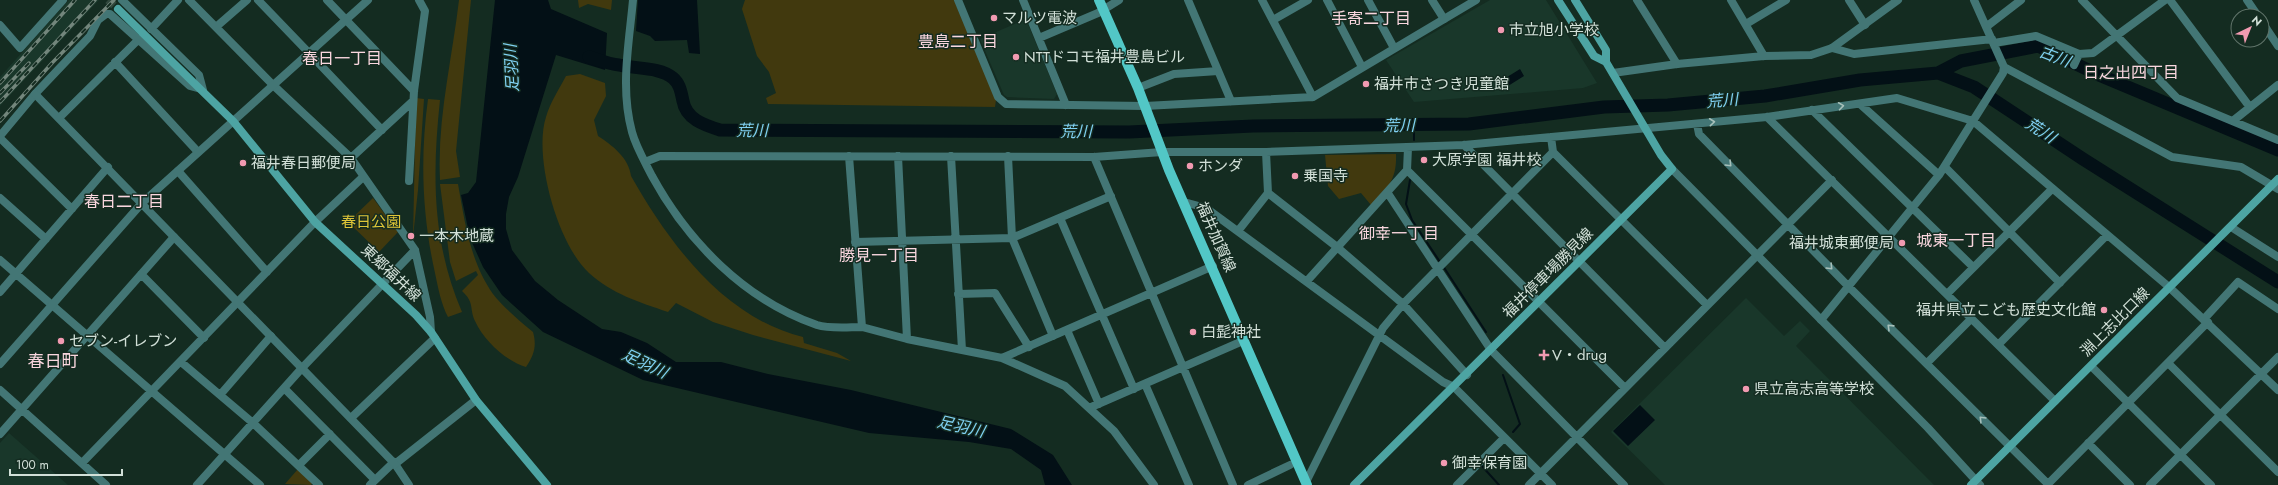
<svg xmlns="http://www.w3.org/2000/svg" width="2278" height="485" font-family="Jost,'Noto Sans JP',sans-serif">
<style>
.built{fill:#19372a}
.green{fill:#41390e}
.water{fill:#031016}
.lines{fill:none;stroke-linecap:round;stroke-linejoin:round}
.stream{stroke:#031016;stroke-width:2}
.river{stroke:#031016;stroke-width:13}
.secondary-tunnel{stroke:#30473c;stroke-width:8;stroke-dasharray:8 4;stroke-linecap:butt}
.minor{stroke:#437675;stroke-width:8}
.tertiary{stroke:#437675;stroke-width:8}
.secondary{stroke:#4da4a3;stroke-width:8}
.primary{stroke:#52c7c6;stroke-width:10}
.rail-casing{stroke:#73867c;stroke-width:3.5}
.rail{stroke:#142c21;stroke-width:2;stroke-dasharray:6;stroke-linecap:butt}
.oneway{stroke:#a7c0ba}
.poi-dot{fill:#f19ab1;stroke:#142c21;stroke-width:1.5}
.labels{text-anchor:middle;stroke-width:3;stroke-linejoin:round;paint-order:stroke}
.poi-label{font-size:15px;fill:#d2e0d8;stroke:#142c21;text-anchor:start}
.park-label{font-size:15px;fill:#dec538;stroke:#142c21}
.street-label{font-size:15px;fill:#d2e0d8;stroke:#142c21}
.neighbourhood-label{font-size:16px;fill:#f9d6de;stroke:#142c21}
.water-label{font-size:16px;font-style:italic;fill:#80d1f3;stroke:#142c21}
.quarter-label{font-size:17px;fill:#f9d6de;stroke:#142c21}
</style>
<rect width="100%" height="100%" fill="#142c21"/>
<path class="built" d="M69 0H99L0 106V77Z
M1490 0H1546L1597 83 1583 88 1414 102 1386 60Z
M1026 19 1057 94 1054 99 1007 97 1004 95 980 39Z
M1746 298 1784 336 1800 321 1810 331 1796 346 1934 485H1665L1611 432Z
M9 433 68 485H0V443Z"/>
<path class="green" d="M459 0H471L456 151 460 177 440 180C437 119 452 60 459 0Z
M578 0H612L611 10 588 4 579 8Z
M745 0H954L996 100 995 107 768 104 766 98 776 93 769 72 757 56 742 9Z
M580 74 605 83 606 96 594 120 598 136C612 145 629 158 631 176 669 243 724 318 803 337L804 343 837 353 851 361 753 335 713 322 676 303 668 312C639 302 612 294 589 273 558 245 533 157 546 117 550 103 559 89 566 76Z
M416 98 424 99 418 190 413 237Z
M428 99 440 100C432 175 432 242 462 312L448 317C441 304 438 287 435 273 422 215 420 157 428 99Z
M1396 154C1397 179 1388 188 1371 205L1361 193 1339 199 1328 186 1325 155Z
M440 184H458C465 223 470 261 493 294 504 308 520 321 533 332 537 346 534 355 526 367 506 361 484 341 475 321 469 308 475 303 462 291L478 275 476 271 456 281 450 262Z
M373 198 398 232 379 252 348 222Z
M298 469 312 483 311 485 285 484Z"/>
<path class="water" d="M495 0H548L551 9 607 33 605 70 556 55 518 177 509 197 506 214V229L512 250 535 281 558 300 602 329 621 332 647 343 676 362H721L768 374 851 390 1011 429 1053 455 1072 485H1045L1041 470 1011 449 969 442 869 433 643 380 543 332 502 295 483 267 470 238 461 195 468 193 476 182Z
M638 0H697L700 54 689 53 687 40 655 41 650 36 636 31Z
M1520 69 1524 76 1500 91 1496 84Z
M1640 405 1655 420 1628 446 1613 431Z"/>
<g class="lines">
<path class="stream" d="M1414 140V125
M1410 180 1406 204 1412 220 1440 262
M1443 266 1486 332
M1503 375 1520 424 1513 432
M1481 465 1499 485"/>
<path class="river" d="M589 57C599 60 609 64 619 65 636 69 660 67 673 78 680 84 681 92 683 101 686 119 704 125 720 130L1129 132 1253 126 1469 124 1604 107 1668 105 1765 96 1860 80 1938 73 1974 87 2083 159 2278 282
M1938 73 1961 61 2038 46 2099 75 2278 150"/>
<path class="secondary-tunnel" d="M108 0 118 9"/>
<path class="minor" d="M122 0 199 75 203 90
M189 0 273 85 351 158 415 250 430 317 431 332
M327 0 414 91
M633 0C629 44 620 88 632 132 636 147 645 162 652 176 688 242 745 300 817 325 830 329 849 327 862 327
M1023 0 1066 105
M1188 0 1231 101
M1327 0 1362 67
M1368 0 1394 48
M1432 0 1444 19
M1637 0 1677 64
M1849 0 1865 25
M1974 0 2004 67 2172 157 2241 167 2278 189
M2082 0 2177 98 2278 140
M2170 0 2249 106
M2247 0 2258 16
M1273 20 1308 0
M2262 22 2278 46
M1746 24 1786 0
M0 25 20 48 63 0
M216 27 247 0
M1986 27 2021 0
M151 29 178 0
M1039 38 1098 13 1119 0
M1994 43 2036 36 2079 54 2093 53 2165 0
M1832 48 1854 54 1992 39
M309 53 382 130
M115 62 198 152
M2074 65 2079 54
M1138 88 1174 74 1218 71
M1860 104 1939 175
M1812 110 1973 267
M1767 117 2055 401
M59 118 139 39
M2234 120 2278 85
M1697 124 1699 134 1849 287 2049 485
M0 136 35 94 90 36 98 20 106 14H110L190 86 201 89
M0 138 72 209
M1464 145 1665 348
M1553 152 1707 305
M849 156 862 327 907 339 1002 358 1065 386 1114 431 1154 485
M898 156 907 339
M951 156 962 350
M1008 156 1012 238 1053 336
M1094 157 1233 485
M351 158 413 101
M645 162 660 156 1094 157 1162 152H1266L1464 145 1767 117 1897 98 1973 121 2169 287 2278 390
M1945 167 2060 283
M1407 170 1625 388
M178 171 267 272
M409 181 414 91 425 11 419 0
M1387 192 1491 350 1624 485
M1268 193 1337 247 1403 304 1467 375
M0 198 46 239
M1184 202 1206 208 1443 382 1454 387 1552 485
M1060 218 1134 389
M2231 227 2278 257
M1238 231 1268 193 1266 152
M855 242 1012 238 1111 196
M0 260 260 485
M141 274 204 338
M1307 281 1407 170 1408 148
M0 292 108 167
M958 294 995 293 1029 347
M1947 294 2052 189
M2204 319 2238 282 2278 309
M1821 320 1939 175 2003 73 2004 67
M1067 330 1099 404
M1998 345 2107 235
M1002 358 1213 266
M181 362 253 423 319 485
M1927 363 1971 319
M2168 363 2278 472
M2091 366 2211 485
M1145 384 1189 485
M284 388 375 480
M0 390 106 485
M220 395 271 336
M1089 408 1245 340
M351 418 435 338
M0 434 174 237
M2088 443 2130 485
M82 463 315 222 363 177
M299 465 330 434
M1306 482 1383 328 1403 304 1553 152 1551 137
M197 485 302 368 415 250
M370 485 394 462
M409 485 395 464 476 400
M1248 485 1290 465
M1457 485 1504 438
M1529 485 1832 180
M2047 485 2208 322
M2150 485 2278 357"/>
<path class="tertiary" d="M258 0 309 53
M958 0 998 97 1006 104 1145 106 1313 97 1476 0
M1262 0 1313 97
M1731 0 1764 56
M1613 73 1677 64 1764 56 1811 55 1832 48 1898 0
M35 94 395 464
M1672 169 1928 428 1980 485
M0 364 142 203 368 0"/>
<path class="secondary" d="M1558 0 1594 56 1606 62
M118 9 233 121 315 222 416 315 431 332 476 400 547 485
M1354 485 1672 169 1661 155 1606 62V50L1575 0
M1971 485 2278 179"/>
<path class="primary" d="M1099 0 1138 88 1169 170 1307 485"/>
<g class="rail-casing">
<path id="rail" d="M0 83 75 0
M0 93 29 63
M0 102 95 0
M0 121 52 63 114 0"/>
</g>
<use href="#rail" class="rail"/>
</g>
<defs><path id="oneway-chevron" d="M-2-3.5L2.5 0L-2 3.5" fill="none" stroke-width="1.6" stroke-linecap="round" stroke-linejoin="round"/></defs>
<g class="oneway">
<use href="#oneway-chevron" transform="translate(1841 106) rotate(-8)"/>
<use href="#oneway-chevron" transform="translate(1712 122) rotate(-6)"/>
<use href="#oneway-chevron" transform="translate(1729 164) rotate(45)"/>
<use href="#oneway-chevron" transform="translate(1830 267) rotate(46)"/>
<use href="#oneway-chevron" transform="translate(1890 327) rotate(-136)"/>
<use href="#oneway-chevron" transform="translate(1982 419) rotate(-135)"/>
</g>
<g class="poi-dot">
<circle cx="994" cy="18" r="4"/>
<circle cx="1501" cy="30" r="4"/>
<circle cx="1016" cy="57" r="4"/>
<circle cx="1366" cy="84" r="4"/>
<circle cx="1424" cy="160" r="4"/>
<circle cx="243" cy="163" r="4"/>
<circle cx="1190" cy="166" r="4"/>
<circle cx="1295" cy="176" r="4"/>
<circle cx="411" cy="236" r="4"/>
<circle cx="1902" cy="243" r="4"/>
<circle cx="2104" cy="310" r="4"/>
<circle cx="1193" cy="332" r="4"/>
<circle cx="61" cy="341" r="4"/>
<path d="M1542 349h4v4h4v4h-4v4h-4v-4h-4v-4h4z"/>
<circle cx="1746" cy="389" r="4"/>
<circle cx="1444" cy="463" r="4"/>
</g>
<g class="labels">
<g class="poi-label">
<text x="1002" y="23">マルツ電波</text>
<text x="1509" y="35">市立旭小学校</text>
<text x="1024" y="62">NTTドコモ福井豊島ビル</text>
<text x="1374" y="89">福井市さつき児童館</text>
<text x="1432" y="165">大原学園 福井校</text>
<text x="251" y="168">福井春日郵便局</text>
<text x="1198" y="171">ホンダ</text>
<text x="1303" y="181">乗国寺</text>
<text x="419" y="241">一本木地蔵</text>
<text x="1894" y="248" text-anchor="end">福井城東郵便局</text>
<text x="2096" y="315" text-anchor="end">福井県立こども歴史文化館</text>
<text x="1201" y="337">白髭神社</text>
<text x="69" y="346">セブン-イレブン</text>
<text x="1552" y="360">V・drug</text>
<text x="1754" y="394">県立高志高等学校</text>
<text x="1452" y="468">御幸保育園</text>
</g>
<g class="park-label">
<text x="371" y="227">春日公園</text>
</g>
<g class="street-label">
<text transform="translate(1216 237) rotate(66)" y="5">福井加賀線</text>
<text transform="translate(391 273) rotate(43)" y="5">東郷福井線</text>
<text transform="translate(1548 273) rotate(-45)" y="5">福井停車場勝見線</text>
<text transform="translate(2115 322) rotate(-45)" y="5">淵上志比口線</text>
</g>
<g class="neighbourhood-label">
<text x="1371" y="24">手寄二丁目</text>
<text x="958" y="47">豊島二丁目</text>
<text x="342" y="64">春日一丁目</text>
<text x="2131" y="78">日之出四丁目</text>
<text x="124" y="207">春日二丁目</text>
<text x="1399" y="239">御幸一丁目</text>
<text x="1956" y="246">城東一丁目</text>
<text x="879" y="261">勝見一丁目</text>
</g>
<g class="water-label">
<text transform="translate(2055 56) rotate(21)" y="6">古川</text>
<text transform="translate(511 68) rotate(-93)" y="6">足羽川</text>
<text transform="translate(1722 100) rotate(-5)" y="6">荒川</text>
<text transform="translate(1399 125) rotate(-1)" y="6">荒川</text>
<text x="752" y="136">荒川</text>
<text transform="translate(2041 130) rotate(33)" y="6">荒川</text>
<text x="1076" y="137">荒川</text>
<text transform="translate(645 363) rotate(25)" y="6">足羽川</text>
<text transform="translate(961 426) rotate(13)" y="6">足羽川</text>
</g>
<g class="quarter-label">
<text x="53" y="367">春日町</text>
</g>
</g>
<g transform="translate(2250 28) rotate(43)"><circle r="19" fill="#142c21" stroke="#60746a"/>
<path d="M0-3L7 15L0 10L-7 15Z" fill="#f19ab1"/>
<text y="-6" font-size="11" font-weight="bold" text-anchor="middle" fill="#d2e0d8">N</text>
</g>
<path d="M10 469v6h112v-6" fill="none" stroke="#d2e0d8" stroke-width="2"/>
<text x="16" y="469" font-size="12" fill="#d2e0d8" stroke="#142c21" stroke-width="3" paint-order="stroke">100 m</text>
</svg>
